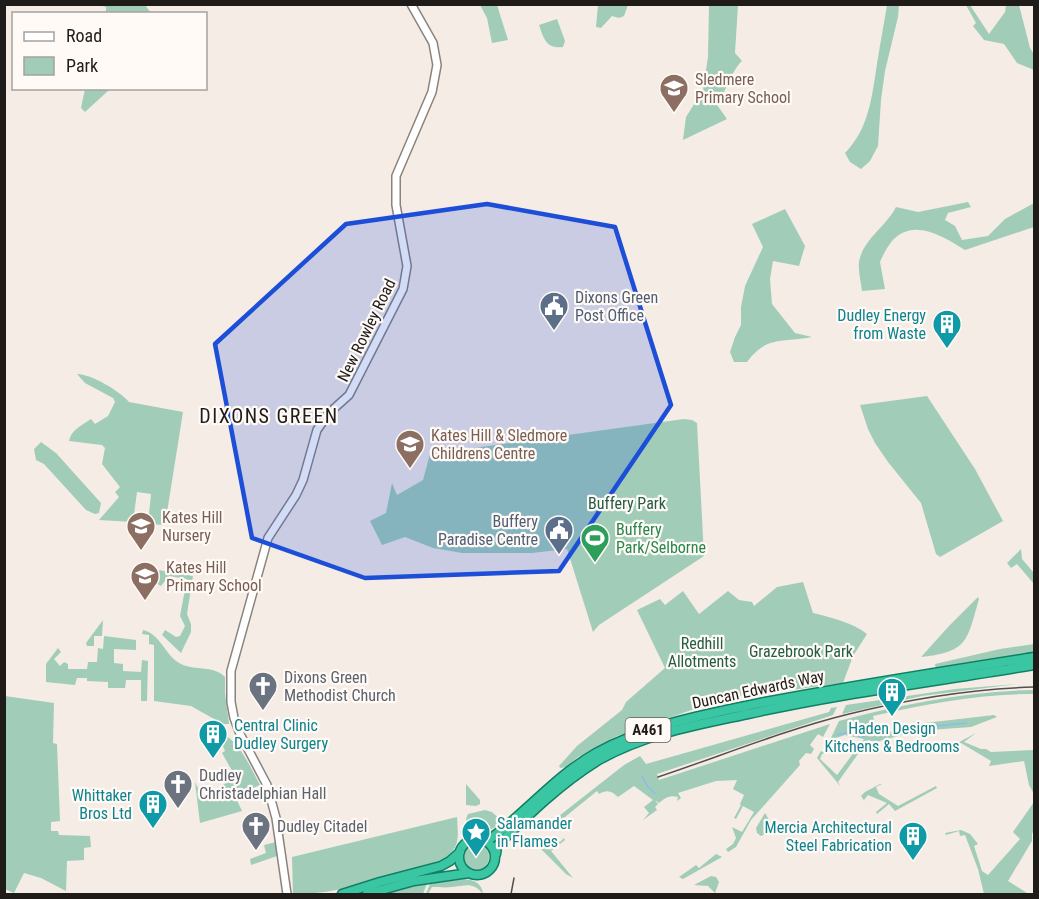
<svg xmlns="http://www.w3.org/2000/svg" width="1039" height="899" font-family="'Roboto Condensed',sans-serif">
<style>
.green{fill:#a1cdb8}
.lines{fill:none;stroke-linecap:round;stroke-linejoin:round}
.stream{stroke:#8bbcee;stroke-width:1.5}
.secondary-casing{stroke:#8a837d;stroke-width:10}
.trunk-casing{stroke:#108064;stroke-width:11}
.secondary{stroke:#fff;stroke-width:7}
.trunk{stroke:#3ac6a3;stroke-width:8}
.tram{stroke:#55504d;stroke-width:1.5}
.marked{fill:#1d4ed8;fill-opacity:0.2;stroke:#1d4ed8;stroke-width:4.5;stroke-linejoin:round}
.labels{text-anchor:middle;stroke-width:4.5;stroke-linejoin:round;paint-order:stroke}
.shield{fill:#fffaf6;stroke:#625e5b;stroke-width:1.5}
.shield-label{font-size:15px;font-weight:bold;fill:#1e1b19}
.education-label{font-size:16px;fill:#785e54;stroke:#fffaf6;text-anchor:start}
.service-label{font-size:16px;fill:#4e5e75;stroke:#fffaf6;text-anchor:start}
.culture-label{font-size:16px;fill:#0d838f;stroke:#fffaf6;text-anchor:end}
.street-label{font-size:16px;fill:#1e1b19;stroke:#fffaf6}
.park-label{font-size:16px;fill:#235c46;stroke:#fffaf6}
.leisure-label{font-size:16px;fill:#27864d;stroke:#fffaf6;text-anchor:start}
.worship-label{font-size:16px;fill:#5b616d;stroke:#fffaf6;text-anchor:start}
.quarter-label{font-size:20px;letter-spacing:1.5px;fill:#1e1b19;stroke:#fffaf6}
</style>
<rect width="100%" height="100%" fill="#f4ece5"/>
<path class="green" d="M99 5H145L151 13H106V7Z
M480 5H497L508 40 492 43 487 18Z
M598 5V4L628 5 624 16 619 18 612 16 601 28 596 27Z
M709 5H738L735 53 742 61C733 68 725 93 717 105L727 119 683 140 686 117 703 90 708 57Z
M887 5H899L898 17 885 71 881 100 878 146 870 161 861 169 850 162 845 153C869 129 872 96 877 64 880 44 884 24 887 5Z
M966 5H970L989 34 1005 12 1006 5H1019L1030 48 1034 54V70L1017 63 1004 44 984 40 973 26 976 23Z
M557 19 565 41 563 47C546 49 544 39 539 25Z
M85 89V88L110 89 85 112 81 108Z
M968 202 971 207 948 213 945 220 955 226 962 240 988 236 1005 219 1034 203V227L965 250C944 237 914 217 892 241 887 247 883 255 880 262L885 289 862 291C861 282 858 271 859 262 863 239 886 227 896 207L918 212Z
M785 209 805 246 799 266 773 261 770 279 772 304 795 333 812 337C782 343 767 335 747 362H734L730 352 735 337 741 325V307L745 286 763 247 752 224Z
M77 374C91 374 120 391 129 402L183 412 165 525 148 524 151 494 137 492 133 522 99 520 119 497 115 492 120 487 102 464 105 448 102 445 69 441C71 430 82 425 91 419L95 424 108 416 115 402 113 398 85 383Z
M927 396 975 469 1003 521 940 557 936 554 921 503 888 462 875 443 868 429 860 405Z
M684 419 692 420 697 423 704 556 599 625 593 632 567 549 532 553H462L433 548 405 537 382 545 370 521 386 513 392 483 397 495 423 480 430 454Z
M41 442 56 453 101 503 99 513 95 514 86 510 44 464 36 460 34 449Z
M1021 549 1022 559 1034 573V584L1017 564 1011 568 1007 563Z
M158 570 193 576 187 614 191 624V632L181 653 162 635 165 630 176 637 180 636 185 626 180 616 187 579 169 576 161 586 154 582Z
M803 582 813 613C833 618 851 622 867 634L853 656 843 683 768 693 762 687 718 705 700 707 617 736 578 757 566 767 560 768 559 766 577 746 622 710 626 702 665 668 637 610 660 599 665 605 683 591 699 614 728 591 739 600 752 602 754 606 777 587Z
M978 597 979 599C967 641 968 652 921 657L949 626Z
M103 620 102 636H94V646H87L86 643Z
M143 630C161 634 165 656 181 664 195 671 214 665 225 677V693L229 724H223L191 706 154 701V645L149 644V635L142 634Z
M104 636 136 640V650L114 649V663L123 664V671L141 672 142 660 148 661 147 701H141V680H126L125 688H108V682L87 681V678H77L75 685 46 682V664L58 648 61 652 54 659 60 666 64 662 68 664V669H87L88 662H97L98 648 103 649Z
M1034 644V654L936 669 935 664 1000 649Z
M1017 684 922 696 842 714 846 705 955 689Z
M1034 690V694C980 694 926 704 873 716L877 735 925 723 994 715 997 717 971 727 916 731 876 742 868 740 838 782 841 787 817 758 821 751 825 753 822 754 820 759 837 775 864 739 845 735 830 740 839 721C903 704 969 691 1034 690Z
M5 696 54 703 53 743 57 744 60 821 51 822V831H58L59 835 90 836 91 847 84 848V860L67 861 66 891 41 878 24 873 14 893 5 889Z
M837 707 833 715 657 774 659 780 830 724 823 737 818 734 810 745 814 749 811 754 806 753 799 761 800 765 751 820 736 847 728 852 726 849 733 844 736 838 732 827 742 832 754 812 743 806 736 819 734 818 741 805 740 804 744 795 733 789 737 780 716 781 678 793 681 798 677 801 678 797C670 795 665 798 659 803L655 800 658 804 655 807 657 810 643 820 649 813 644 807 653 800 634 786 618 797C612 791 607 789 599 794L597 791 565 817 561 819 559 816 624 765 640 756 646 764 829 712 831 708Z
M206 722C240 742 242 751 260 785L235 796 242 811 200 823 195 782 204 800C216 793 224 783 235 776L222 753 225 751 222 744 216 747 208 732 205 735 200 734Z
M976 733 964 742 981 749H986L991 752 1034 750V794L1029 785 1024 761 989 766 991 761 961 743 939 753Z
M466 784 480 800V804L476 806 466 805Z
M880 784H882L876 787 879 794 898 806 936 786 937 788 895 811 889 804 877 814 876 812 887 803 868 795 864 800 866 803 861 796 865 792Z
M1034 802V829L1032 834V841L1008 881 1027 893 1026 894H984L978 869 965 835 960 836 959 831 946 835 945 833 961 830 970 834 978 844 974 846 982 871 988 875 1020 839 1013 832Z
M485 810 492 812 503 822C487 832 474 843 466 819L468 814Z
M765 813 775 830 761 836 757 833 756 828Z
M457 817C458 837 461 847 443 860 394 873 344 895 293 894L292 857Z
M539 836 550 850 558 844 553 838 555 836 560 842 564 838 565 840 551 851 573 878 566 874 533 841Z
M276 842 277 856 251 865 250 859 266 853 264 845Z
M463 857a13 13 0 1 1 26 0a13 13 0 1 1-26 0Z
M716 854 722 857 683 879 679 877 696 865 699 868Z
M711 876 716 877 719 882 715 893 708 886 694 885Z
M464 879C474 880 482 883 483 894 473 881 465 886 452 887 445 888 439 887 432 887L428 894H426L430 884Z
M427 883 423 894H382Z"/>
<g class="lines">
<path class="stream" d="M916 728 966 723
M837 735 845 733 864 737
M642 777 648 787 655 793"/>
<g class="secondary-casing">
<path id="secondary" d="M287 894 276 818 267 785 240 734 234 718 231 702V671L268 538 296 495 303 480 317 430 329 413 349 395 403 289 407 266 396 205V176L432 92 437 65 433 43 411 4"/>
</g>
<g class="trunk-casing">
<path id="trunk" d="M459 857a18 18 0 1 1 36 0a18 18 0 1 1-36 0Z
M487 841C525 814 555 776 596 753 648 724 708 714 765 702 855 685 945 671 1034 657
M496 854 497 846C528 815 560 784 597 761 644 734 696 725 748 714 843 693 939 681 1034 665
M342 894 380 882 441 866 450 861 460 852
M367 894 414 881 469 873"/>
</g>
<use href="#secondary" class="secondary"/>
<use href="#trunk" class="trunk"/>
<path class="tram" d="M658 777C721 756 784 730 849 714 909 699 973 689 1034 687
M511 894 514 878"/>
</g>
<path class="marked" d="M487 204 615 227 671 405 559 571 365 578 252 538 215 344 346 224Z"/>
<defs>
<g id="school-pin" transform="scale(1.5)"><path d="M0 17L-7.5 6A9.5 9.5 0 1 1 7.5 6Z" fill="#8d6e63" stroke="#fffaf6"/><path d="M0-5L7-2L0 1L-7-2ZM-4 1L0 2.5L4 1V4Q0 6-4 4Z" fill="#fff"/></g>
<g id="civic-pin" transform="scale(1.5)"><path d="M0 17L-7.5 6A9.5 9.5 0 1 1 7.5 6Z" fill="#5c6f8a" stroke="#fffaf6"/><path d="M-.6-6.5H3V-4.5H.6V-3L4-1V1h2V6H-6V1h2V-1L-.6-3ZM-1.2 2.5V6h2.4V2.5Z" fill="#fff"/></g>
<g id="building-pin" transform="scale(1.5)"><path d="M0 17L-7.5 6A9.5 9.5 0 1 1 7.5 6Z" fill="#0f9aa8" stroke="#fffaf6"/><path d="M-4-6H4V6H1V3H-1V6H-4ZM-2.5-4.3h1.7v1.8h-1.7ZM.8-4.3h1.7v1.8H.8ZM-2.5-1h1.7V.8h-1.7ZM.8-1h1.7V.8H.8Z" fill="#fff"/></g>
<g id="stadium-pin" transform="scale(1.5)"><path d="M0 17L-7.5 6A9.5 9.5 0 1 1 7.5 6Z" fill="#2e9e5b" stroke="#fffaf6"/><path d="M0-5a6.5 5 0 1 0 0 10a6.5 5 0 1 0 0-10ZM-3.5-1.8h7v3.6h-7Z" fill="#fff"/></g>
<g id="church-pin" transform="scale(1.5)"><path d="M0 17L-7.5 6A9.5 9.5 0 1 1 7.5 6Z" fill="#6b7280" stroke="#fffaf6"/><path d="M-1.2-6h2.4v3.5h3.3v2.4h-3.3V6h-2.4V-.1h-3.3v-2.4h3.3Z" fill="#fff"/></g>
<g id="sight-pin" transform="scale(1.5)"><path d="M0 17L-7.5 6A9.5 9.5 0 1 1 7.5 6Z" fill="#0f9aa8" stroke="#fffaf6"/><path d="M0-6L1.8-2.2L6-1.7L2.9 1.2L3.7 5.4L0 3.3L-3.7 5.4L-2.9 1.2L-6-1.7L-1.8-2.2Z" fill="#fff"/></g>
</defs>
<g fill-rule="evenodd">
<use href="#school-pin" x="674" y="88"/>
<use href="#civic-pin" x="554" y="306"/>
<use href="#building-pin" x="947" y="324"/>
<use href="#school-pin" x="410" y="444"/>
<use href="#school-pin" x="141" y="526"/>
<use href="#civic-pin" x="559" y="530"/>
<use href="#stadium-pin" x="595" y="538"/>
<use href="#school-pin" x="145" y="576"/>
<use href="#church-pin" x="263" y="686"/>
<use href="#building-pin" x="892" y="692"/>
<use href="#building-pin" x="213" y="734"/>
<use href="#church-pin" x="178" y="784"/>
<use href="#building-pin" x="153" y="804"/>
<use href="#church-pin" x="256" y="826"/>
<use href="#sight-pin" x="476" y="832"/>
<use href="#building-pin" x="913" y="836"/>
</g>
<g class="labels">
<rect class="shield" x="625.5" y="718" width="45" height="24" rx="4.5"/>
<g class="shield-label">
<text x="648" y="735">A461</text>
</g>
<g class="education-label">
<text x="695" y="85">Sledmere<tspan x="695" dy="18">Primary School</tspan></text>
<text x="431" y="441">Kates Hill &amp; Sledmore<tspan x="431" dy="18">Childrens Centre</tspan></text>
<text x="162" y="523">Kates Hill<tspan x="162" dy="18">Nursery</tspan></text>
<text x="166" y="573">Kates Hill<tspan x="166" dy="18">Primary School</tspan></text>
</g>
<g class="service-label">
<text x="575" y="303">Dixons Green<tspan x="575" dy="18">Post Office</tspan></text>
<text x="538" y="527" text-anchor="end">Buffery<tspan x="538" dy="18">Paradise Centre</tspan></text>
</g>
<g class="culture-label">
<text x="926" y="321">Dudley Energy<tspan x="926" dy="18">from Waste</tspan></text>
<text x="234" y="731" text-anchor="start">Central Clinic<tspan x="234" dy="18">Dudley Surgery</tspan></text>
<text x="892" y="734" text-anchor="middle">Haden Design<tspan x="892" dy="18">Kitchens &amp; Bedrooms</tspan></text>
<text x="132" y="801">Whittaker<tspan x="132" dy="18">Bros Ltd</tspan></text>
<text x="497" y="829" text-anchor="start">Salamander<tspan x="497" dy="18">in Flames</tspan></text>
<text x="892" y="833">Mercia Architectural<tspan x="892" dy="18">Steel Fabrication</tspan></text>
</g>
<g class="street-label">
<text transform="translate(366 330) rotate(-64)" y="6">New Rowley Road</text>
<text transform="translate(758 689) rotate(-12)" y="6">Duncan Edwards Way</text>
</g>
<g class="park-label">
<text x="627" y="509">Buffery Park</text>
<text x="702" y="649">Redhill<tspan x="702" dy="18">Allotments</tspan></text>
<text x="801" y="657">Grazebrook Park</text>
</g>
<g class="leisure-label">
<text x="616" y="535">Buffery<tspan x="616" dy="18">Park/Selborne</tspan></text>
</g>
<g class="worship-label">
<text x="284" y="683">Dixons Green<tspan x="284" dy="18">Methodist Church</tspan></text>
<text x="199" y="781">Dudley<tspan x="199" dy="18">Christadelphian Hall</tspan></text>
<text x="277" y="832">Dudley Citadel</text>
</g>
<g class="quarter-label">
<text x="269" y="423">DIXONS GREEN</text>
</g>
</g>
<rect width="1039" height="899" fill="none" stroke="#1e1b19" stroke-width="12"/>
<rect x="12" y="12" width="195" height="78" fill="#fffaf6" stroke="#a5a19e" stroke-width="1.5"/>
<rect x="24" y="32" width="30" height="9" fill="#ffffff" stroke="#a5a19e" stroke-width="1.5"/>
<text x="66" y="42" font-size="18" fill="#1e1b19">Road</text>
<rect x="24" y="57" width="30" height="18" fill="#a1cdb8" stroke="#a5a19e" stroke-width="1.5"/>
<text x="66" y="72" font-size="18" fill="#1e1b19">Park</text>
</svg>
